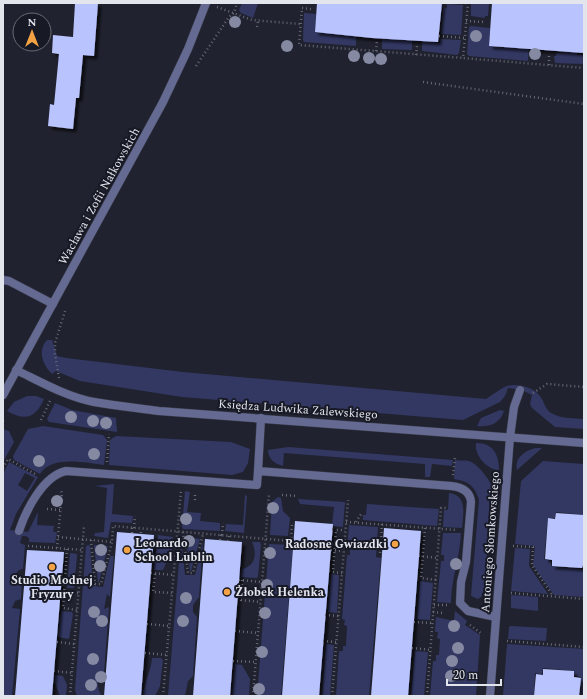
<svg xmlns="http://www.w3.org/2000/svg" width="587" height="699" font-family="Spectral,serif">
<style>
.green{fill:#333863;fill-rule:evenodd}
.building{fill:#b9c3fd;filter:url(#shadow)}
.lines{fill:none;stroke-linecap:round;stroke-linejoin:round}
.service-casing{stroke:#3b3d4a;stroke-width:9}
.minor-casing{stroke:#3b3d4a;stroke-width:9}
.tertiary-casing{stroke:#3b3d4a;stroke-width:9}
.path{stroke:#676974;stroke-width:2.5;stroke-dasharray:1 3;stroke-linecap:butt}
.service{stroke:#646a92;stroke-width:8}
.minor{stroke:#646a92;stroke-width:8}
.tertiary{stroke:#646a92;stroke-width:8}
.tree{fill:#8589a1}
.poi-dot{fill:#f4a344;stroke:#171925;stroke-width:1.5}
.labels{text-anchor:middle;stroke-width:4;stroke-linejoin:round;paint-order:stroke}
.street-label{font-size:12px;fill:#e3e5ed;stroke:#171925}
.poi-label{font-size:12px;font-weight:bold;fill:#e3e5ed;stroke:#171925;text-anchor:start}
</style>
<defs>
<filter id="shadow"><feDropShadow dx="3.5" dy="3.5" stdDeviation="1" flood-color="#0009"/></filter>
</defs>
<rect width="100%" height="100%" fill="#20222f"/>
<path class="green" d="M242 3H258L253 18 241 13 239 10Z
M471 3H489L488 16H485V18L471 16Z
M447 4 463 5 461 35 441 34 443 7 447 8Z
M304 13 316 14 315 32 348 35 356 32V46L304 42 303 40Z
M471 26 490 28 489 46 521 48 529 46 528 61 469 56 467 54 469 27Z
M382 35 412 40V50L382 49Z
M440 39 461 40 459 53 457 55 422 51V41L440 43Z
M564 49 577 50V55H584V64L555 63 554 56H556V53H564Z
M47 340H52L57 356 66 358 183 372 486 399C491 396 503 387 507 386 516 383 533 387 539 395 545 401 544 410 553 414 562 419 574 418 584 419V429L555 427 532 408 530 404 532 395 522 390 508 388 505 396 500 402 463 420 182 397 80 381 56 371 52 374C43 365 37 351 47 340Z
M27 396H36L44 399C36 417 26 422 7 411L14 402Z
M55 403 72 410 116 418 117 432 49 422 47 419Z
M500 410 504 411C500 424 489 427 477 426L481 418Z
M43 426 103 435 107 440 104 465C86 463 52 455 40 474L14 460 13 456 28 429Z
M3 429 9 431 14 442 3 462Z
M116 436 231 442 250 449 248 463 243 472 232 475 109 465 110 440Z
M476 443C493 443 499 454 499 470 487 470 474 455 476 443Z
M288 447 453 460 452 466 432 464 430 477H425V464L284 453 283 466C275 464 268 459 268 450Z
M535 448H542L517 470C514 458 525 451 535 448Z
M455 460C459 461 465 460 469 461 478 464 489 479 493 488L484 589 482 596 478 599 471 596 479 500C475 486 468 481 454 479Z
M543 461 584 464V515L556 512 555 518H548L544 559 551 561V566L583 569 584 563V597L554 595 533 565 535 546 515 544 521 481Z
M9 462 38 477 16 514 10 530 28 532 38 512 37 525 54 526 53 532H57L55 543 29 542V538L26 536H22L20 543 25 545 23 569 19 570 16 573 17 577 22 579 21 599 15 601 12 608 20 609 12 696H3V474ZM25 473 35 478 27 491 18 485Z
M114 484 112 514 133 516 132 523 111 522 108 538 94 536 95 533 104 532 107 488 95 486Z
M185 491 190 492 187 512 201 513 200 521 220 523V531L183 529 182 527Z
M449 493C468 495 463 515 462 528L443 527 444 510H448Z
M245 495 247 496 244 533 225 531 226 524 243 525Z
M278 497 281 498 283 511 290 518 288 536 270 535 272 502Z
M298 499 345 502 343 527 332 526 334 507 300 504Z
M367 504 439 509 437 526 363 520V515H366Z
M349 525 378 527 376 557 381 558 369 696H336L339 651H343V646H346L347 626 344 625 345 620 342 619 347 555H350V549H347Z
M443 533H461C460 557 451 580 451 603L437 602 441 561H444V555H441Z
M158 535 173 537 172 550 163 570H154Z
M181 537 185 575H195L203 542 199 597 193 605V612L197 617 193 676 188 681 185 696H168Z
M186 537 200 539 191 571H190Z
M252 542H260L261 545 258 576 257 578 241 577 242 569C256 566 257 553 252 542Z
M269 544 293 545 281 696H257Z
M90 545 93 586 103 587 110 556H114L110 597 107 594 104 609 109 607 104 673 98 677C97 685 98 691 102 696H77L75 690 86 546Z
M94 545 108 546 99 582H98Z
M515 548 530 549 529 566 548 594 511 591Z
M70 553 77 554V556L74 588H67Z
M331 574 339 575 337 613 328 612Z
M420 581 433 583 430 620 417 619Z
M511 595 538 597V611L511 608Z
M61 611 72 612 73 614 69 639 58 637Z
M455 611 467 621 465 625 480 635 476 696H430L433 661H436V655H439L440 639 437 638 438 632H435L436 617 454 621Z
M511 626 547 628 546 641 508 639 509 627Z
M326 644 334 645 330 696H322Z
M507 644 584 649V696H580L581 677 574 676V671L543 668 542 674 535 673 534 696H503Z
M415 651 428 652 424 696H411Z
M152 658H161L163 660 160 686 155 696H143C144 682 151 672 152 658Z
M235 664 242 665 250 679 249 696H232Z
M55 675 63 676 67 685 66 696H60L55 683Z"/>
<path class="building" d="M75 3H98L94 56 83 55 79 98H76L73 129 48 126 50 104 54 105 59 54 52 53 53 35 73 37Z
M317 3H442L438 42 372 38 315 32Z
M492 3H584V53L489 46Z
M556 513 584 515V562L582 568 552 566V560L545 559 548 518 555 519Z
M295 521 333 524 319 696H282Z
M384 528 421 531 408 696H371Z
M117 532 154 535 141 696H104Z
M205 539 242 542 230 696H193Z
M27 550 64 552 52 696H15Z
M543 669 574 671V677L581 678 579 696H534L536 674 543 675Z"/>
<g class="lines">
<g class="service-casing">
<path id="service" d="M3 280 9 281 53 304
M258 471 261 418
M19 531C26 510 43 476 66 471L257 485 258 471 451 486C461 487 470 491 471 502L466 562 461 582 460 603 468 611 496 617"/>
</g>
<g class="minor-casing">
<path id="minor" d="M16 370C41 382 67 397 94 402 116 406 138 408 159 411L584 443
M490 696 510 437 514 407 520 390"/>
</g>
<g class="tertiary-casing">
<path id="tertiary" d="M3 395 163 102 188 49 206 3"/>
</g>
<path class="path" d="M461 3H468
M468 3 463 58 584 68
M217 7 252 20 300 24
M311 9 302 8 299 45 463 58
M466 21 485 22
M257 27 258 21
M439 36 465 38
M376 51 377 40
M416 55 417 46
M549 65V56
M196 66 229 17 234 13 237 3
M423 82 584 104
M59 378 55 354V343L65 311
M533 393 547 384 584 387
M41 420 50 401
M3 421 4 419
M107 462 109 434
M3 468 8 459 37 475
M453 475 455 457
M282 495 297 496
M195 500V492
M47 509 61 510
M346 522 457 530
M356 522 361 514
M382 524 380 554H382
M134 528 135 516
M425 528 421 578 436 580
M332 529 336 530
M183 532 188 573H193L203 534
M132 533V528
M141 533V529
M222 535 223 523
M58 537 112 542 113 526 291 541 292 523
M91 540 95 584H101L112 542
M220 540 221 535
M228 541 229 536
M28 546 82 550
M513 546 533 547 532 565 553 596
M57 548 62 493 60 489
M67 549 63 608 77 610
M331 550 343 551
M419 556 438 558
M329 571 333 572
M151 573 174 575
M342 573 333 572 336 530H345
M155 574 153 592 173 593
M239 580 262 582
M242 580 241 600 260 602
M61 592 78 593
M511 593 584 599
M434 605H448
M433 612 443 613
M325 615 339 616
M414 622 433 623
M147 624 170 626
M470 625 482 634
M235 631 258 633
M323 641 336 642
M507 641 584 647
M57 642 74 644
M412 648 431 650
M145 653 167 655
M233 661 256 662
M54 671 72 673
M70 696 84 526
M163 696 181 491
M253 696 269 494
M332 696 348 500
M427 696 441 508H447"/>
<use href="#service" class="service"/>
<use href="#minor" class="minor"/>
<use href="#tertiary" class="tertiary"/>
</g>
<g class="tree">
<circle cx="235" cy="22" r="6"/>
<circle cx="476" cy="36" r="6"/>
<circle cx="287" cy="46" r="6"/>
<circle cx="535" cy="54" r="6"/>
<circle cx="354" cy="56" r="6"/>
<circle cx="369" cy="58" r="6"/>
<circle cx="381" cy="59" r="6"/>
<circle cx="71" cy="417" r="6"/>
<circle cx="93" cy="421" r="6"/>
<circle cx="106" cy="423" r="6"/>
<circle cx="94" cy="454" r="6"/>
<circle cx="39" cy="461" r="6"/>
<circle cx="57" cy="501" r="6"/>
<circle cx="273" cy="508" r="6"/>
<circle cx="186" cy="519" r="6"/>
<circle cx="189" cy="541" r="6"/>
<circle cx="101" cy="550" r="6"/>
<circle cx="270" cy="553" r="6"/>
<circle cx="456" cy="564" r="6"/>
<circle cx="100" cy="566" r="6"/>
<circle cx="267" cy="585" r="6"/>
<circle cx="186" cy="598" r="6"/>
<circle cx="94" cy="612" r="6"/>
<circle cx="265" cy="613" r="6"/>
<circle cx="102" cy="621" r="6"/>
<circle cx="183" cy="621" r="6"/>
<circle cx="454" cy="626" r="6"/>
<circle cx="458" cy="648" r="6"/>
<circle cx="262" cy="652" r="6"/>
<circle cx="93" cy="659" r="6"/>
<circle cx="452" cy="661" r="6"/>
<circle cx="451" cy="676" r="6"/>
<circle cx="101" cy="677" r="6"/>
<circle cx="91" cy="685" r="6"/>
<circle cx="259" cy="689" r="6"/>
</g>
<g class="poi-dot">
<circle cx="395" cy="544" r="4"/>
<circle cx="127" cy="550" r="4"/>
<circle cx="52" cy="567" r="4"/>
<circle cx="227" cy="592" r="4"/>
</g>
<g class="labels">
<g class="street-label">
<text transform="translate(99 196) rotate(-61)" y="4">Wacława i Zofii Nałkowskich</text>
<text transform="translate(298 409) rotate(4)" y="4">Księdza Ludwika Zalewskiego</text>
<text transform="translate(490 542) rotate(-86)" y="4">Antoniego Słomkowskiego</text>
</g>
<g class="poi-label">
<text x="135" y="547">Leonardo<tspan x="135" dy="14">School Lublin</tspan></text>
<text x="387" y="548" text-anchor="end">Radosne Gwiazdki</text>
<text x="52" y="584" text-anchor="middle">Studio Modnej<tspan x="52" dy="14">Fryzury</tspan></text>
<text x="235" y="596">Żłobek Helenka</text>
</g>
</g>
<rect width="587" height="699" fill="none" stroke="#e3e5ed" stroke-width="8"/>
<g transform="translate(32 32)"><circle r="19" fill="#171925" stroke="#696b75"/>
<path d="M0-3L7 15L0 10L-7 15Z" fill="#f4a344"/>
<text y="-6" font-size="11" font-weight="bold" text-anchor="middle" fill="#e3e5ed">N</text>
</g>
<path d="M447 679v6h54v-6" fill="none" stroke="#e3e5ed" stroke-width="2"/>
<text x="453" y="679" font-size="12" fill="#e3e5ed" stroke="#171925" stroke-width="3" paint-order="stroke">20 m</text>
</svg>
